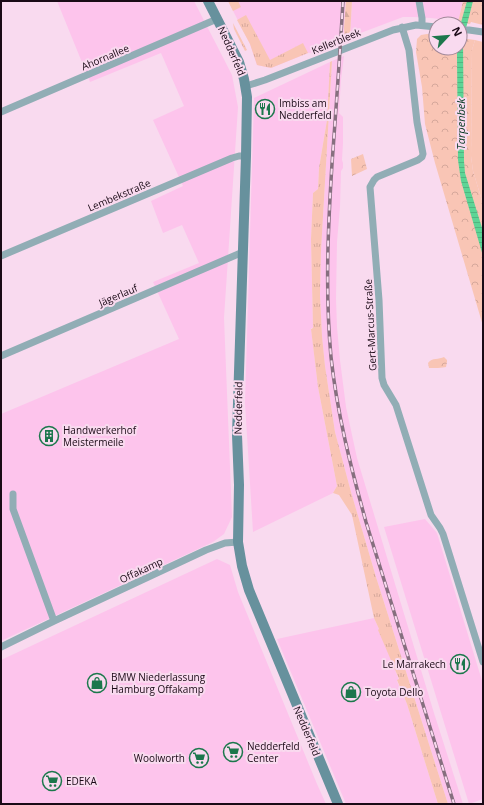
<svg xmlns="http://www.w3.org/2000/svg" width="484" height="805" font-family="'Open Sans',sans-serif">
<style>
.built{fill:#fdc4ec}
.grass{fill:url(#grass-tufts)}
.forest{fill:url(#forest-firs)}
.park{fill:url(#park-crowns)}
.garden{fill:#f9c5b5}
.water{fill:url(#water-rules)}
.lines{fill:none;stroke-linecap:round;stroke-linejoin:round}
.minor{stroke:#91adb5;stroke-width:7}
.secondary{stroke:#67919d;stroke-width:10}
.rail-casing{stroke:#866f7f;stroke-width:3.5}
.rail{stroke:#f9daef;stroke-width:2;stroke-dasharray:6;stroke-linecap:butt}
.labels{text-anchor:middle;stroke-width:4;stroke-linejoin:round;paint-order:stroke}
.street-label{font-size:10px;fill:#1a0a16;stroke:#f9daef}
.poi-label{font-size:10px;fill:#1a0a16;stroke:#f9daef;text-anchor:start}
.water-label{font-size:11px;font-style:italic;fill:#043921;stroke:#f9daef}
</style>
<defs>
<pattern id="grass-tufts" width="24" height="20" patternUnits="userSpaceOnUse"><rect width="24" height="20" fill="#f9c5b5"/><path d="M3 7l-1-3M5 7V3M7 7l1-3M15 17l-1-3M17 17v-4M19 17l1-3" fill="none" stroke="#d5a89b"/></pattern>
<pattern id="forest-firs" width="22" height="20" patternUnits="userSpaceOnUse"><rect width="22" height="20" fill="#f9c5b5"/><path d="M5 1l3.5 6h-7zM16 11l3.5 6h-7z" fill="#d5a89b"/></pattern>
<pattern id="park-crowns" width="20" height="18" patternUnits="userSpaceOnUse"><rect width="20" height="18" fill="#f9c5b5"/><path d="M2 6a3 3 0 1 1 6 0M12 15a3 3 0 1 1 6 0" fill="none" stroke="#d5a89b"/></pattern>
<pattern id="water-rules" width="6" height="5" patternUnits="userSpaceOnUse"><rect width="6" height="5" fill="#5dd596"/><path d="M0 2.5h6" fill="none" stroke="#50b681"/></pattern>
</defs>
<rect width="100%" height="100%" fill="#f9daef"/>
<path class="built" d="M57 1H194L232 75 238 107 224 318 232 517 224 534 213 542 1 641V414L179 339 153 282 199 263 182 225 163 233 151 201 183 186 153 120 184 106 161 53 90 82Z
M228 1H346L344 28 345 42 320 52 308 53 271 68 257 65 250 44Z
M352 1H463L459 18 457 21 431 18 414 17H403L350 37Z
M344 56 341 80 339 113 343 117V143L342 160 343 163V168L341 171 340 207 337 242 336 299 337 327 340 360 346 407 357 458 434 713 463 804H448L376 577 351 492 335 432 325 366 322 336 320 295 321 251 332 61Z
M330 62 327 120 319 168 318 189 313 193 311 239 313 328H311L318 387 337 486 333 493 253 532 245 403 254 98Z
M425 519 437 533 483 684V799L469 804 384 527Z
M217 559 230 565 238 592 317 784 326 804H1V660Z
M374 618 379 629 399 680 397 681 407 704 438 804H346L277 639Z"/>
<path class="grass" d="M228 1H238L241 7 233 11Z
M246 15 270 60 303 43 308 53 271 68 257 65 250 44 237 20Z
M233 23 247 50 245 51 234 29Z
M332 61 321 251 320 295 322 336 325 366 335 432 351 492 376 577 448 804H438L407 704 397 680 399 679 378 630 379 629 374 618 352 515 339 495 333 493 337 486 318 387 311 329 313 328 311 239 313 193 318 189 319 168 327 120 330 62Z"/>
<path class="forest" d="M346 1H352L350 37 345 42 344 28Z"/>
<path class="park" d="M463 1H483V25L471 22 470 24 457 21 459 18Z
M427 34 436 35V48H460V38L475 40 472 50 471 156 473 171 483 204V326L435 163 425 124 422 87 416 52 417 39 421 35Z
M363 154 367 169 352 176 351 159Z
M444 357 447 360V362L446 367C443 368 433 368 429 368L428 363C432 357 439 360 444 357Z"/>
<path class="garden" d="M475 40 483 42V204L473 171 471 156 472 50Z"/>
<path class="water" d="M467 1H473L463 40 464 161 465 173 483 231V256L461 181 458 160 457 57V48H460V26Z"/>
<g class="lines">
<path class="minor" d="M419 1 422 18V25
M402 27 409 50 417 122 423 154 422 157 418 160 377 177 374 180 370 187 379 300 382 378 384 385 396 405 431 515 440 528 443 534 483 662
M460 30H469L483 32
M246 86 265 80 393 30 416 25 436 27
M1 112 217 19
M1 256 232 158 239 156H246
M1 356 243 252
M13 494V509L54 621
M1 647 54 621 206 550 225 543 238 542"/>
<path class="secondary" d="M208 1 239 62 244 79 247 97 246 156 238 403 237 435 239 485 238 542 242 566 249 590 338 804"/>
<g class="rail-casing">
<path id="rail" d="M343 1C340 55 336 109 332 164 328 228 325 292 331 357 337 413 351 468 366 522L454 804"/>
</g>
<use href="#rail" class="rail"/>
</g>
<defs>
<g id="restaurant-ring" transform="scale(1)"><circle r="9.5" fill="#f9daef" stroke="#1c774c" stroke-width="1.5"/><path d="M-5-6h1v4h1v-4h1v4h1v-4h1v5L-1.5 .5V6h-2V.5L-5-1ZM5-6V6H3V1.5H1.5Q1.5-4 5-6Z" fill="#1c774c"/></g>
<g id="building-ring" transform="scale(1)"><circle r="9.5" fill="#f9daef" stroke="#1c774c" stroke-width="1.5"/><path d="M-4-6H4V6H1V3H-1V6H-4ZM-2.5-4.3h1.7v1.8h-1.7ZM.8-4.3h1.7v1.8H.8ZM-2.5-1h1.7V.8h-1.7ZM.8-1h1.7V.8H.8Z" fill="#1c774c"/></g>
<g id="shop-ring" transform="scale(1)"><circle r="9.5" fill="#f9daef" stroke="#1c774c" stroke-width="1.5"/><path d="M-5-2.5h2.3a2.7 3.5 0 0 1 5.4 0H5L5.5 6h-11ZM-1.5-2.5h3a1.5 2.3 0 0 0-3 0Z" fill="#1c774c"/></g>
<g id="supermarket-ring" transform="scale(1)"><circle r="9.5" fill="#f9daef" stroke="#1c774c" stroke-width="1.5"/><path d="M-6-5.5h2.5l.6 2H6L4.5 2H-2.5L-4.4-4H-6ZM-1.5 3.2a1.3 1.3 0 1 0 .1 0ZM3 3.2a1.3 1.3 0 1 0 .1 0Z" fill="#1c774c"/></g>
</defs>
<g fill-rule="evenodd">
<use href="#restaurant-ring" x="265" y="109"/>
<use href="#building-ring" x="49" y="436"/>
<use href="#restaurant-ring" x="460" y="664"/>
<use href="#shop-ring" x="97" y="683"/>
<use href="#shop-ring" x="351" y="692"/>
<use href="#supermarket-ring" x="233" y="752"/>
<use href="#supermarket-ring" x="199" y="758"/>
<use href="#supermarket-ring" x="52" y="781"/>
</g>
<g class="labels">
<g class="street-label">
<text transform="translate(336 41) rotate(-22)" y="4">Kellerbleek</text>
<text transform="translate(232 51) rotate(66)" y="4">Nedderfeld</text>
<text transform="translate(105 57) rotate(-23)" y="4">Ahornallee</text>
<text transform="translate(119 195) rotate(-23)" y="4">Lembekstraße</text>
<text transform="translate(118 295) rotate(-23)" y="4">Jägerlauf</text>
<text transform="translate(370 325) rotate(-93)" y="4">Gert-Marcus-Straße</text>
<text transform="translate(238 408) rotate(-89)" y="4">Nedderfeld</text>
<text transform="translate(141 570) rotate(-25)" y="4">Offakamp</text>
<text transform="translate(307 731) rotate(67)" y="4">Nedderfeld</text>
</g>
<g class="poi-label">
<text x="279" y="107">Imbiss am<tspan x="279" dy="12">Nedderfeld</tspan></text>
<text x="63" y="434">Handwerkerhof<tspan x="63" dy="12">Meistermeile</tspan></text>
<text x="446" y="668" text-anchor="end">Le Marrakech</text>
<text x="111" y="681">BMW Niederlassung<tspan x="111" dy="12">Hamburg Offakamp</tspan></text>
<text x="365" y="696">Toyota Dello</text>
<text x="247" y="750">Nedderfeld<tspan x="247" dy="12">Center</tspan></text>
<text x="185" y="762" text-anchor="end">Woolworth</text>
<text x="66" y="785">EDEKA</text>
</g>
<g class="water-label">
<text transform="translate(461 124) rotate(-90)" y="4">Tarpenbek</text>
</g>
</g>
<rect width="484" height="805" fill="none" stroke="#1a0a16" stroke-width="4"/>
<g transform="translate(448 36) rotate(64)"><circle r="19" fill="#f9daef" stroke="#a08798"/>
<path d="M0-3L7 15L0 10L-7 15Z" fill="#1c774c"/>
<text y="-6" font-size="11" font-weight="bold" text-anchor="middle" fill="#1a0a16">N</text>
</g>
</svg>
